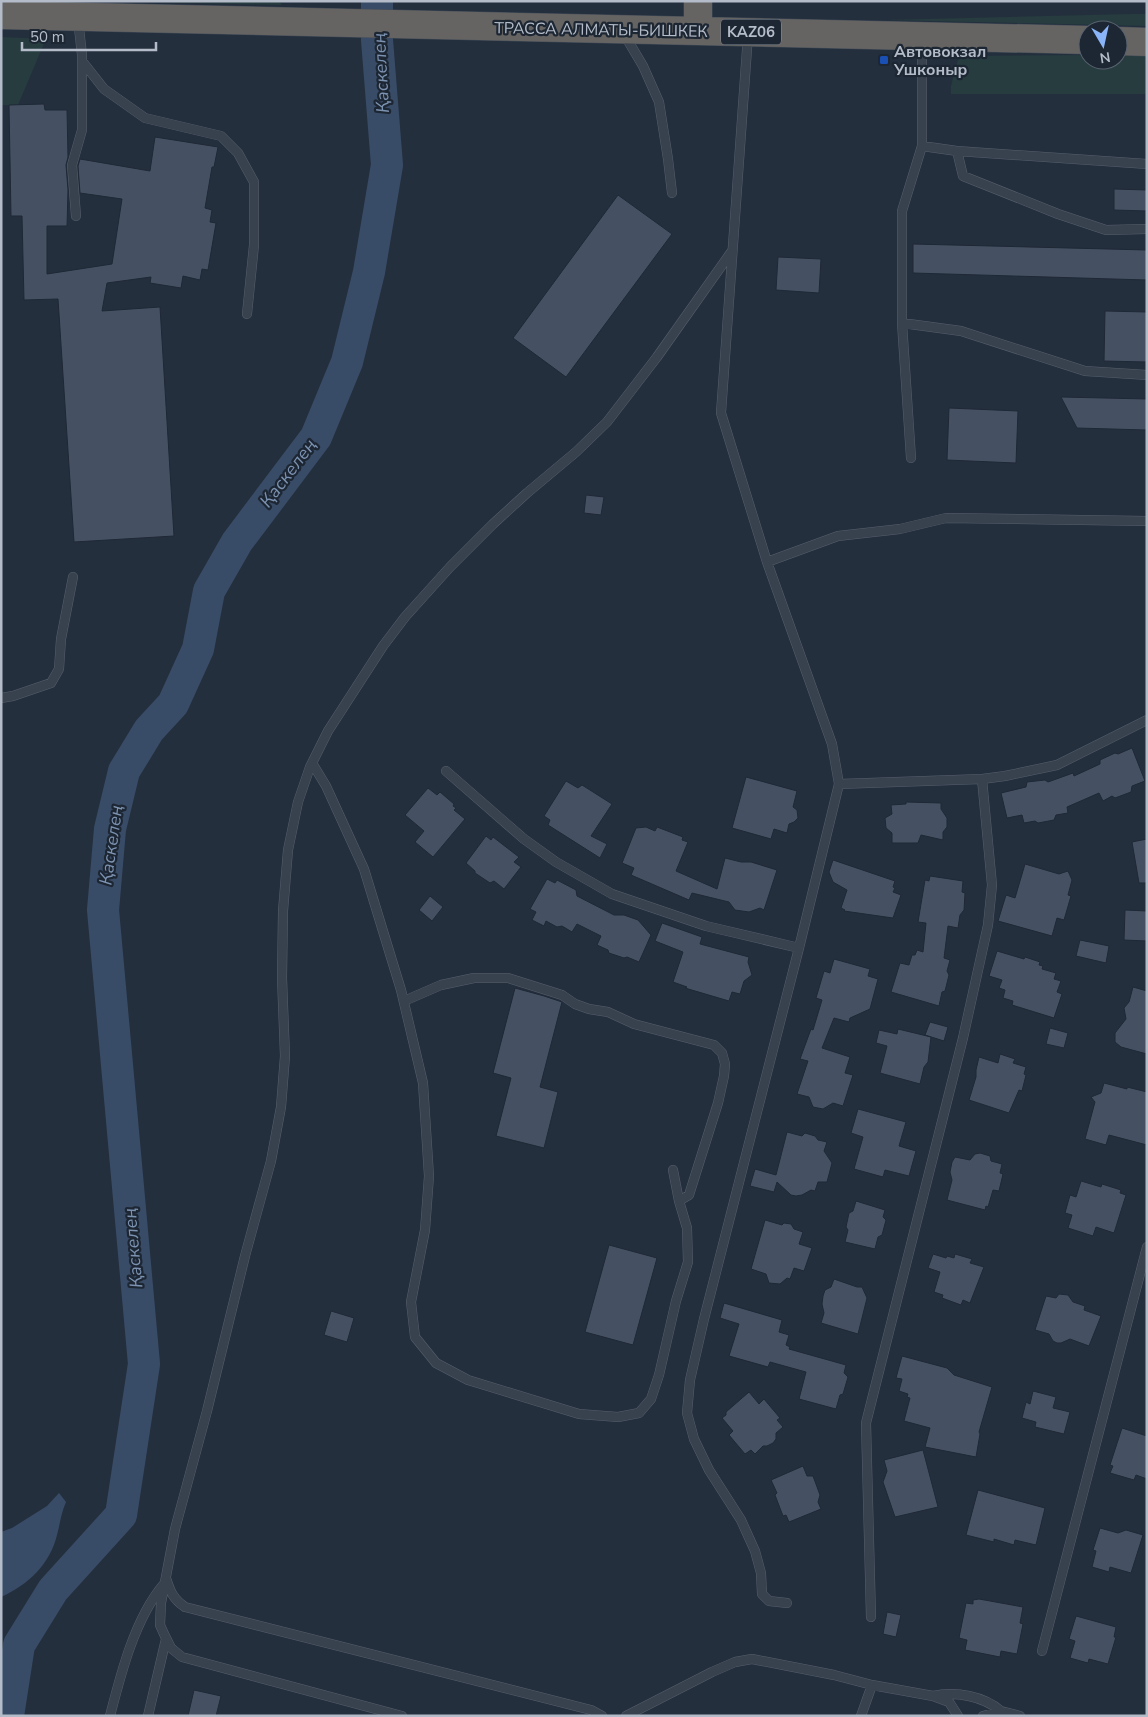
<svg xmlns="http://www.w3.org/2000/svg" width="1148" height="1717" font-family="'Nunito Sans',sans-serif">
<style>
.green{fill:#263c3f}
.water{fill:#394c67}
.lines{fill:none;stroke-linecap:round;stroke-linejoin:round}
.river{stroke:#394c67;stroke-width:32}
.building{fill:#455162;stroke:#1f2835}
.service-casing{stroke:#565f6c;stroke-width:10}
.trunk-casing{stroke:#434c59;stroke-width:29}
.service{stroke:#38414e;stroke-width:9}
.trunk{stroke:#656462;stroke-width:28}
.transit-dot{fill:#1a4fb4;stroke:#1d2633;stroke-width:2}
.labels{text-anchor:middle;stroke-width:4.5;stroke-linejoin:round;paint-order:stroke}
.shield{fill:#1d2633;stroke:#878f9c;stroke-width:1}
.shield-label{font-size:15px;font-weight:bold;fill:#b4bcc9}
.street-label{font-size:16px;fill:#b4bcc9;stroke:#1d2633}
.poi-label{font-size:16px;font-weight:bold;fill:#b4bcc9;stroke:#1d2633;text-anchor:start}
.water-label{font-size:18px;font-style:italic;fill:#7c92b1;stroke:#1d2633}
</style>
<rect width="100%" height="100%" fill="#242f3e"/>
<path class="green" d="M113 1H279L282 5Z
M1147 14V26L885 20 1131 14Z
M1 37 46 39 18 105H1Z
M1147 54V94H951V86L959 56 1088 55V60H1118V55Z"/>
<path class="water" d="M59 1493 66 1502C61 1513 60 1524 57 1535 50 1564 28 1585 1 1597V1532L12 1528 47 1506Z"/>
<g class="lines">
<path class="river" d="M8 1716 19 1645 53 1590 121 1515 144 1364 103 910 110 829 124 771 149 730 173 704 198 649 209 591 237 542 316 437 347 362 369 272 387 165 377 40V1"/>
</g>
<path class="building" d="M44 104 45 110H67L68 157 66 165 68 190 67 226H47V274L112 264 122 199 80 193 78 166 80 159 150 171 155 137 218 147 214 167H212L205 208 212 210 210 222 216 223 208 270 202 269 200 280 183 276 181 288 150 283 151 277 107 283 102 311 160 307 174 536 74 542 58 299 24 300 22 216H11L9 105Z
M1114 189 1147 190V211L1114 210Z
M618 195 672 234 566 377 513 338Z
M913 244 1147 250V280L913 273Z
M778 257 821 259 819 293 776 290Z
M1105 311 1147 312V362L1104 361Z
M1061 397 1147 399V430L1077 428Z
M949 408 1018 411 1016 463 947 460Z
M586 495 604 497 601 515 584 513Z
M1132 748 1145 781 1132 786 1131 792 1115 798 1112 796 1103 801 1099 793 1067 807 1068 813 1056 815 1054 820 1038 823 1035 821 1024 823 1022 815 1007 818 1001 793 1026 787 1027 782 1045 780 1048 782 1073 773 1074 776 1100 764V760L1115 753 1118 754Z
M746 777 797 791 793 807 797 810 798 818 794 822 789 824 787 833 774 829 771 839 732 828Z
M566 781 578 788 582 785 612 804 591 836 607 844 600 858 548 825 550 820 544 816Z
M428 788 437 795 440 792 454 804 453 806 456 808 454 810 465 819 433 857 415 842 424 831 405 815Z
M906 802 941 803V809L947 818V827L943 832V840L921 835 918 843H892V833L886 828 885 818 892 814 891 805 906 804Z
M646 827 655 831 657 827 683 837 682 840 688 842 676 871 717 889 725 858 741 862H751L777 870 764 910 760 908 749 912 735 910 729 902 692 893 689 900 631 875 634 868 622 863 636 828Z
M486 836 491 840 493 837 519 857 514 862 521 867 504 889 494 881 490 883 475 873V871L466 863Z
M1147 839V883H1139L1132 842Z
M833 860 895 881 893 887 895 888 893 892 901 895 893 918 844 911 845 910 841 908 847 890 833 882 829 872Z
M1025 864 1059 874 1068 871 1072 880 1068 895 1071 896 1064 920 1057 918 1052 936 998 921 1006 895 1015 898Z
M930 876 963 881 962 892 965 893 964 910 960 915 958 928 948 926 944 958 950 960 947 971 949 975 945 991 942 992 939 1006 891 992 900 963 909 965 912 955H915L917 950 923 952 926 923 918 922 925 880 929 881Z
M547 879 555 883 557 880 576 890 577 896 614 915H624L638 920 651 935 639 962 627 957 624 958 609 953 608 950 597 945 601 936 577 924 572 932 562 926 557 927 546 921 544 926 532 920 536 912 530 909Z
M430 896 443 907 432 921 419 910Z
M1125 910 1147 911V941L1124 940Z
M662 923 702 937 700 944 749 957 748 962 752 975 744 981 740 994 732 992 729 1001 685 988 687 987 673 982 683 952 655 941Z
M1080 940 1109 946 1106 963 1076 956Z
M997 951 1024 959 1025 957 1040 962 1039 965 1043 966 1042 969 1056 973 1054 979 1061 981 1057 992 1062 994 1054 1018 1012 1005 1013 1001 1003 998 1005 990 999 988 1002 980 989 976Z
M834 959 870 969 868 976 878 979 870 1009 850 1018 849 1022 834 1018 822 1048 850 1057 845 1073 853 1075 843 1106 833 1103 823 1109 813 1107 809 1097 797 1094 808 1061 800 1059 811 1029 813 1030 822 1000 816 998 824 971 830 973Z
M1133 987 1147 991V1054L1121 1047 1115 1042V1033L1126 1019 1124 1008 1129 1002Z
M515 988 544 996 562 1002 540 1087 558 1092 544 1148 496 1136 511 1078 493 1073Z
M930 1022 948 1027 944 1041 925 1035Z
M1050 1028 1068 1033 1064 1048 1046 1044Z
M898 1029 931 1037 928 1062 924 1067 920 1084 880 1073 887 1046 876 1043 879 1030 897 1034Z
M1000 1054 1015 1059 1013 1063 1026 1067 1024 1074 1026 1075 1022 1091 1019 1090 1009 1113 969 1100 976 1077V1070L979 1057 998 1063Z
M1104 1083 1127 1089V1087L1147 1092V1145L1109 1135 1106 1145 1085 1139 1095 1102 1091 1097 1101 1093Z
M858 1109 906 1122 899 1146 916 1151 909 1176 885 1170 883 1177 854 1169 863 1137 851 1133Z
M787 1132 802 1136 805 1133 815 1136 818 1140 827 1142 824 1151 832 1163 827 1182H818L815 1191 811 1190 802 1195 796 1196 791 1195 777 1182 774 1192 750 1186 755 1169 776 1175Z
M980 1153 990 1156 991 1161 1002 1164 1000 1173 1003 1174 999 1191 993 1190 988 1207 986 1206 985 1210 947 1200 952 1180 950 1172 952 1162 955 1157 970 1160 975 1154Z
M1081 1181 1101 1187 1102 1184 1121 1190 1120 1193 1126 1195 1114 1233 1096 1227 1093 1236 1068 1228 1072 1215 1065 1213 1070 1195 1076 1197Z
M856 1201 885 1210 883 1217 886 1220 882 1235 878 1237 875 1249 845 1242 848 1230 846 1227 849 1213 853 1211Z
M765 1220 782 1225 784 1223 791 1224 794 1229 803 1232 799 1244 812 1248 804 1271 794 1268 790 1279 787 1278 780 1284 769 1283 766 1274 751 1269Z
M609 1245 657 1258 633 1345 585 1332Z
M933 1254 946 1258 947 1256 954 1258 955 1254 972 1259 970 1263 984 1267 970 1303 963 1300 961 1305 942 1298 943 1295 934 1292 940 1272 928 1268Z
M834 1279 857 1287H862L867 1298 858 1334 821 1323 824 1313 822 1304 823 1296 825 1290 831 1287Z
M1059 1294 1068 1295 1073 1302 1085 1306 1084 1310 1101 1316 1089 1346 1070 1339 1061 1343H1057L1053 1341 1049 1334 1035 1330 1046 1296 1056 1298Z
M724 1303 782 1320 779 1332 789 1335 786 1345 790 1347 789 1349 846 1365 844 1373 848 1377 843 1394 840 1395 836 1409 799 1399 806 1372 770 1362 768 1367 729 1356 739 1324 720 1318Z
M331 1311 354 1318 347 1342 324 1335Z
M902 1356 947 1368 954 1375 992 1387 979 1432 980 1434 976 1457 925 1447 930 1428 904 1421 910 1398 907 1397 908 1394 899 1391 902 1379 896 1378Z
M1033 1391 1056 1397 1053 1408 1070 1412 1064 1434 1035 1427 1036 1422 1022 1418 1026 1402 1030 1404Z
M749 1392 759 1404 764 1399 780 1418 777 1420 783 1427 776 1433V1439L773 1443 767 1446H763L755 1454 751 1450 745 1454 729 1435 733 1431 722 1418 726 1415V1412Z
M1122 1428 1147 1436V1479L1136 1475 1134 1480 1110 1473 1113 1466 1110 1465Z
M923 1450 938 1507 895 1517 883 1482 887 1471 884 1460Z
M803 1466 807 1476H813L820 1495 818 1502 821 1509 789 1522 786 1515 783 1516 775 1495 777 1493 771 1480Z
M978 1490 1045 1508 1036 1545 1015 1540 1014 1545 994 1539V1542L966 1535Z
M1100 1528 1118 1533 1126 1530 1143 1535 1131 1573 1110 1567 1109 1572 1092 1567 1096 1551 1093 1550Z
M979 1599 1023 1607 1020 1623 1023 1624 1017 1654 1001 1651 1000 1657 965 1650 967 1640 959 1638 966 1603 973 1604V1600Z
M887 1612 901 1615 896 1637 883 1634Z
M1076 1616 1116 1627 1114 1637H1116L1108 1664 1089 1659 1088 1663 1070 1658 1075 1641 1069 1639Z
M194 1690 221 1696 216 1716H188Z"/>
<g class="lines">
<g class="service-casing">
<path id="service" d="M624 34 643 66 659 102 668 159 672 193
M748 35 721 413 767 562 832 744 839 784 799 948 704 1319 690 1380 687 1413 694 1439 709 1470 741 1520 755 1551 761 1573 762 1594 769 1601 787 1603
M82 61 104 89 145 118 221 136 238 153 254 182V245L247 314
M922 146 957 151 1147 164
M957 151 963 176 1058 214 1106 230 1147 229
M76 216 72 165 82 130V55L78 19
M902 323 961 331 1085 371 1147 375
M911 458 902 323V211L922 146V39
M767 562 838 536 900 529 946 518 1147 521
M1 698 13 696 51 683 59 669 61 639 73 577
M312 763 326 786 364 869 401 990 423 1083 429 1176 425 1230 411 1302 415 1337 436 1363 468 1380 579 1414 618 1417 639 1413 651 1399 659 1375 676 1301 688 1262 687 1228 679 1201 673 1170
M446 771 524 839 556 862 612 894 706 926 799 948
M839 784 982 779 1005 776 1057 765 1147 720
M404 1001 441 985 474 978H508L562 995 575 1004 589 1009 608 1012 634 1024 714 1045 722 1053 725 1064 724 1076 718 1103 689 1195 679 1201
M166 1578C170 1591 173 1599 185 1607L591 1710 602 1716
M871 1617 866 1423 963 1038 988 925 992 885 982 779
M1042 1651 1147 1247
M872 1685 933 1696 949 1702 958 1716
M933 1696C956 1691 983 1696 1001 1711
M110 1716C121 1673 135 1618 164 1584
M148 1716 166 1639
M402 1716 182 1657 171 1648 164 1634 160 1625 161 1603 175 1529 207 1411 245 1256 271 1161 281 1107 285 1056 282 978 283 911 288 850 298 802 310 767 328 731 383 646 405 617 450 567 493 524 527 493 576 452 607 422 657 357 732 251
M626 1716 712 1672 735 1662 752 1659 834 1675 872 1685 861 1716
M983 1716 1001 1711 1020 1716"/>
</g>
<g class="trunk-casing">
<path id="trunk" d="M1 15 1088 40
M698 31V1
M1118 41 1147 42"/>
</g>
<use href="#service" class="service"/>
<use href="#trunk" class="trunk"/>
</g>
<rect class="transit-dot" x="879" y="55" width="10" height="10" rx="2.5"/>
<g class="labels">
<rect class="shield" x="721" y="19.5" width="60" height="25" rx="4"/>
<g class="shield-label">
<text x="751" y="37">KАZ06</text>
</g>
<g class="street-label">
<text transform="translate(601 29) rotate(1)" y="6">ТРАССА АЛМАТЫ-БИШКЕК</text>
</g>
<g class="poi-label">
<text x="894" y="57">Автовокзал<tspan x="894" dy="18">Ушконыр</tspan></text>
</g>
<g class="water-label">
<text transform="translate(381 73) rotate(-93)" y="6">Қаскелең</text>
<text transform="translate(288 473) rotate(-53)" y="6">Қаскелең</text>
<text transform="translate(111 845) rotate(-82)" y="6">Қаскелең</text>
<text transform="translate(133 1248) rotate(-95)" y="6">Қаскелең</text>
</g>
</g>
<rect width="1148" height="1717" fill="none" stroke="#b4bcc9" stroke-width="5"/>
<g transform="translate(1103 45) rotate(171)"><circle r="24" fill="#1d2633" stroke="#59626f"/>
<path d="M0-4L9 19L0 12L-9 19Z" fill="#8ab4f8"/>
<text y="-8" font-size="14" font-weight="bold" text-anchor="middle" fill="#b4bcc9">N</text>
</g>
<path d="M22 42v8h134v-8" fill="none" stroke="#b4bcc9" stroke-width="2.5"/>
<text x="30" y="42" font-size="15" fill="#b4bcc9" stroke="#1d2633" stroke-width="4" paint-order="stroke">50 m</text>
</svg>
